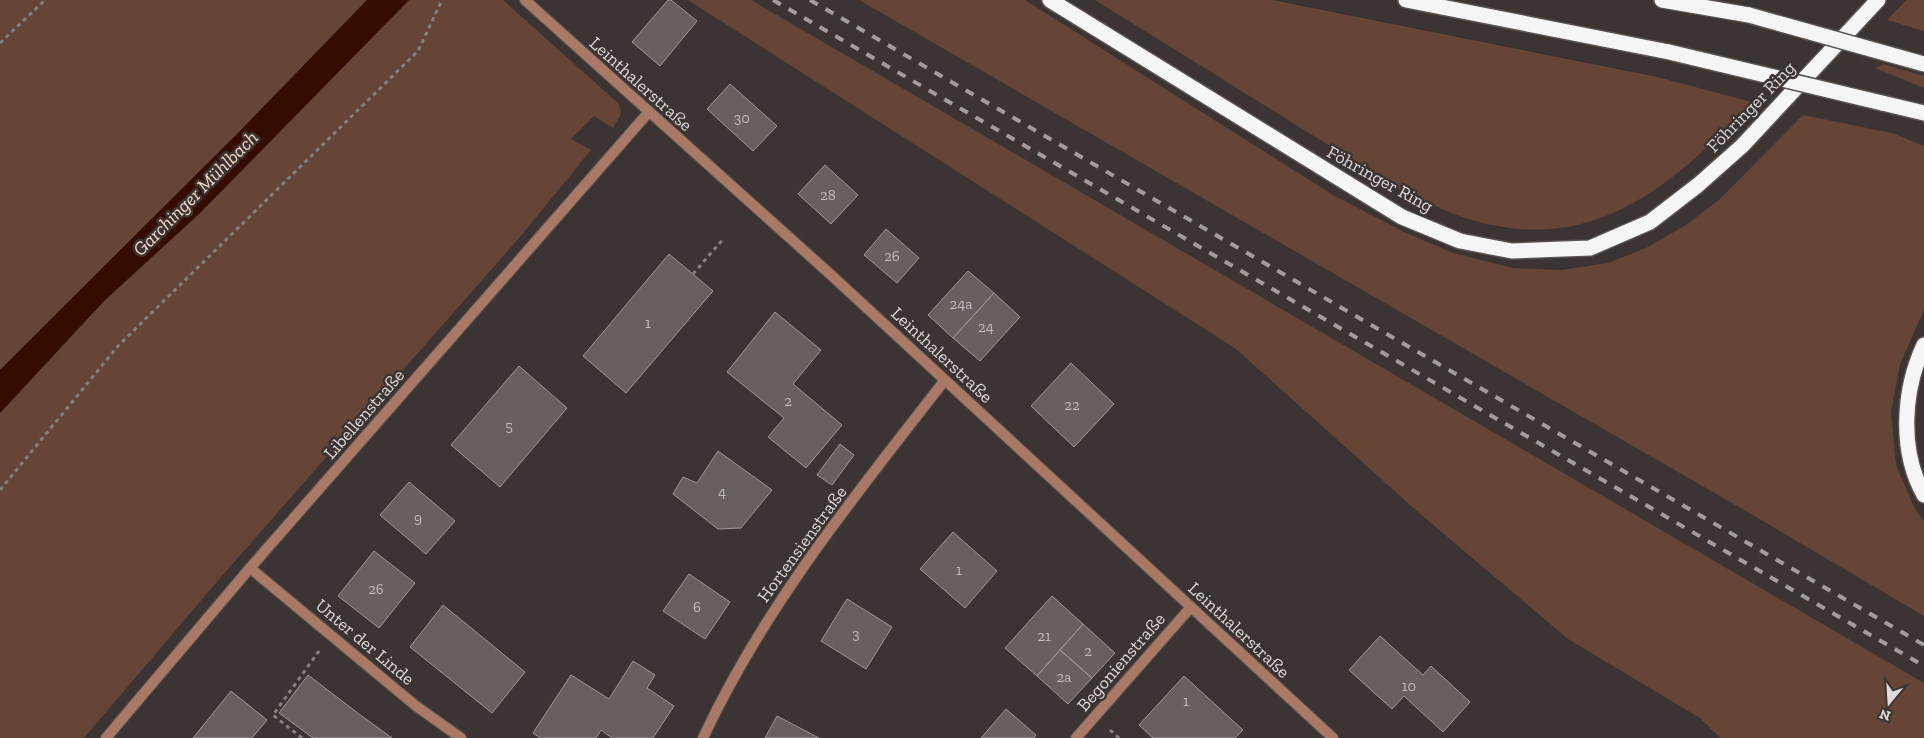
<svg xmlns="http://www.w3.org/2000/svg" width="1924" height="738" font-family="'Zilla Slab',serif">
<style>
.green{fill:#664436}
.water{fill:#350d00}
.building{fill:#67605d;stroke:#a09895}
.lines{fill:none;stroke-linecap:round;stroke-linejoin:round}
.street-casing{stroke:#585250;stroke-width:12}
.highway-casing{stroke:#585250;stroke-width:18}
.path{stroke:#85807e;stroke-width:3;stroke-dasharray:4 4;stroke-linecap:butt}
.street{stroke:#a97966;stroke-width:10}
.highway{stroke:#f5f5f5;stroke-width:15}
.rail{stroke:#a29d9b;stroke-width:4;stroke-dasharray:9 9;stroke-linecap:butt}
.highway-bridge-casing{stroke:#585250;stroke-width:18;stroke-linecap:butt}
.highway-bridge{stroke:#f5f5f5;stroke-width:15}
.labels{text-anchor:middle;stroke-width:5;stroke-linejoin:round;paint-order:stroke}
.number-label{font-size:15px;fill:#c0bcb9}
.street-label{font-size:18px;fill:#dedad8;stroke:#3b3432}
.water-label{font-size:19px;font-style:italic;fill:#fcd6c7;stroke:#3b3432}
</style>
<rect width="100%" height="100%" fill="#3b3432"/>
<path class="green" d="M0 0H367L241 130 0 370Z
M409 0H503L619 104 621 114 613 128 594 116 571 139 591 150 520 237 221 577 84 738H0V413L104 301 200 213Z
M688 0H751L1924 683V738H1720L1700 718 1568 639 1418 512 1236 349Z
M859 0H1025L1333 195 1404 232 1453 253 1513 268 1561 270 1608 263 1646 248 1686 225 1720 199 1803 115 1892 133 1924 146V310L1900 364 1891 412 1896 465 1915 509 1924 521V616L1751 514Z
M1095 0H1272L1657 77 1752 102C1674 185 1594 256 1472 220 1447 213 1423 200 1399 189Z
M1906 0H1924V31L1887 20Z
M1884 64 1924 76V88L1875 68Z"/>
<path class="water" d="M367 0H409L200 213 104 301 0 413V370L241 130Z"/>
<path class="building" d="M668 0H671L697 21 660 66 632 42Z
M730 84 777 126 753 151 707 109Z
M825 165 858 195 831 224 798 194Z
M886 229 919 258 897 283 864 255Z
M669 254 713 291 626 393 583 356Z
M968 271 994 293 953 338 928 315Z
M994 293 1020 317 980 361 953 338Z
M775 312 821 350 793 384 842 425 806 468 768 437 784 418 727 372Z
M1071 363 1114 404 1074 447 1031 406Z
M519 366 567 408 500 487 451 445Z
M840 444 854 455 832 485 817 475Z
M718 451 772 490 741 528 718 529 673 494 683 477 697 483Z
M409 482 455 521 426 554 380 515Z
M953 532 997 571 965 608 920 569Z
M374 551 415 583 379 628 338 596Z
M689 574 730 602 705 639 663 611Z
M1052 596 1083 624 1037 676 1005 648Z
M847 599 892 627 866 669 821 641Z
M443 605 525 672 492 713 410 647Z
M1083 624 1115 653 1092 678 1060 650Z
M1380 636 1423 675 1431 666 1470 702 1443 732 1404 696 1392 709 1349 670Z
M1060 650 1092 678 1068 704 1037 676Z
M633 661 655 675 647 688 674 706 653 738H612L601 730 596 738H540L533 733 571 675 609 699Z
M308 675 359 714 392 738H313L279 713Z
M1184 676 1243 730 1235 738H1153L1139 725Z
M231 691 267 720 252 738H193Z
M1006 709 1036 735 1034 738H981Z
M777 716 819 738H765Z"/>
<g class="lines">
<g class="street-casing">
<path id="street" d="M525 0 830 274 1333 738
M250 568 416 706 461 738
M106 738 250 568 648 113
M703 738C764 607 856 494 945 380
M1076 738 1191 607"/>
</g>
<g class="highway-casing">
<path id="highway" d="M1050 0 1402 217 1460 241 1512 251 1590 248 1650 222 1698 185 1742 146 1878 0
M1406 0 1669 52
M1662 0 1749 15
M1882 103 1924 113
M1924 345C1903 390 1899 451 1924 495"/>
</g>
<path class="path" d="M0 43 45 0
M693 274 724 238
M0 490 118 346 418 51 442 0
M1110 730 1119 738
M302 738 273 715 319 651"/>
<use href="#street" class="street"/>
<use href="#highway" class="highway"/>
<path class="rail" d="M773 0 1924 666
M810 0 1924 645"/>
<g class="highway-bridge-casing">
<path id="highway-bridge" d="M1749 15 1924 64
M1669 52 1882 103"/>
</g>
<use href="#highway-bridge" class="highway-bridge"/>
</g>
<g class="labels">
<g class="number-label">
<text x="742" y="123">30</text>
<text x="828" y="200">28</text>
<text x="892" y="261">26</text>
<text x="961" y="309">24a</text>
<text x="648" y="328">1</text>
<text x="986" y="332">24</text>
<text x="788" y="406">2</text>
<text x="1072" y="410">22</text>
<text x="509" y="431">5</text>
<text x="722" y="497">4</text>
<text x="418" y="523">9</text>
<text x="959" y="575">1</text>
<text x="376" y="594">26</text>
<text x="697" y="612">6</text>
<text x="856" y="639">3</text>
<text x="1044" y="641">21</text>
<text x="1088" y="656">2</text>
<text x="1064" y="682">2a</text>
<text x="1409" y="691">10</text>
<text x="1186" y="706">1</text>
</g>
<g class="street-label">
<text transform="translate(641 84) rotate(42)" y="6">Leinthalerstraße</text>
<text transform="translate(1751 107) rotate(-46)" y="6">Föhringer Ring</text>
<text transform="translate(1380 179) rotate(29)" y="6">Föhringer Ring</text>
<text transform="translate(942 355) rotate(43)" y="6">Leinthalerstraße</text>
<text transform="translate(364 414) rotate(-49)" y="6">Libellenstraße</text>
<text transform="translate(802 544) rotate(-54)" y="6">Hortensienstraße</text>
<text transform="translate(1239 630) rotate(43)" y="6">Leinthalerstraße</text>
<text transform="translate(365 642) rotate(40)" y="6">Unter der Linde</text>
<text transform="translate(1121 662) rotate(-49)" y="6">Begonienstraße</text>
</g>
<g class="water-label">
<text transform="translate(195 193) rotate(-45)" y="7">Garchinger Mühlbach</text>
</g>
</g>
<g transform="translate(1889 703) rotate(198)" stroke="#3b3432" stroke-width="4" paint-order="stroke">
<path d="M0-4L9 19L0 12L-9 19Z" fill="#dedad8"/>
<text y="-8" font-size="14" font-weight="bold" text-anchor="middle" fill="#dedad8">N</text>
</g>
</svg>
